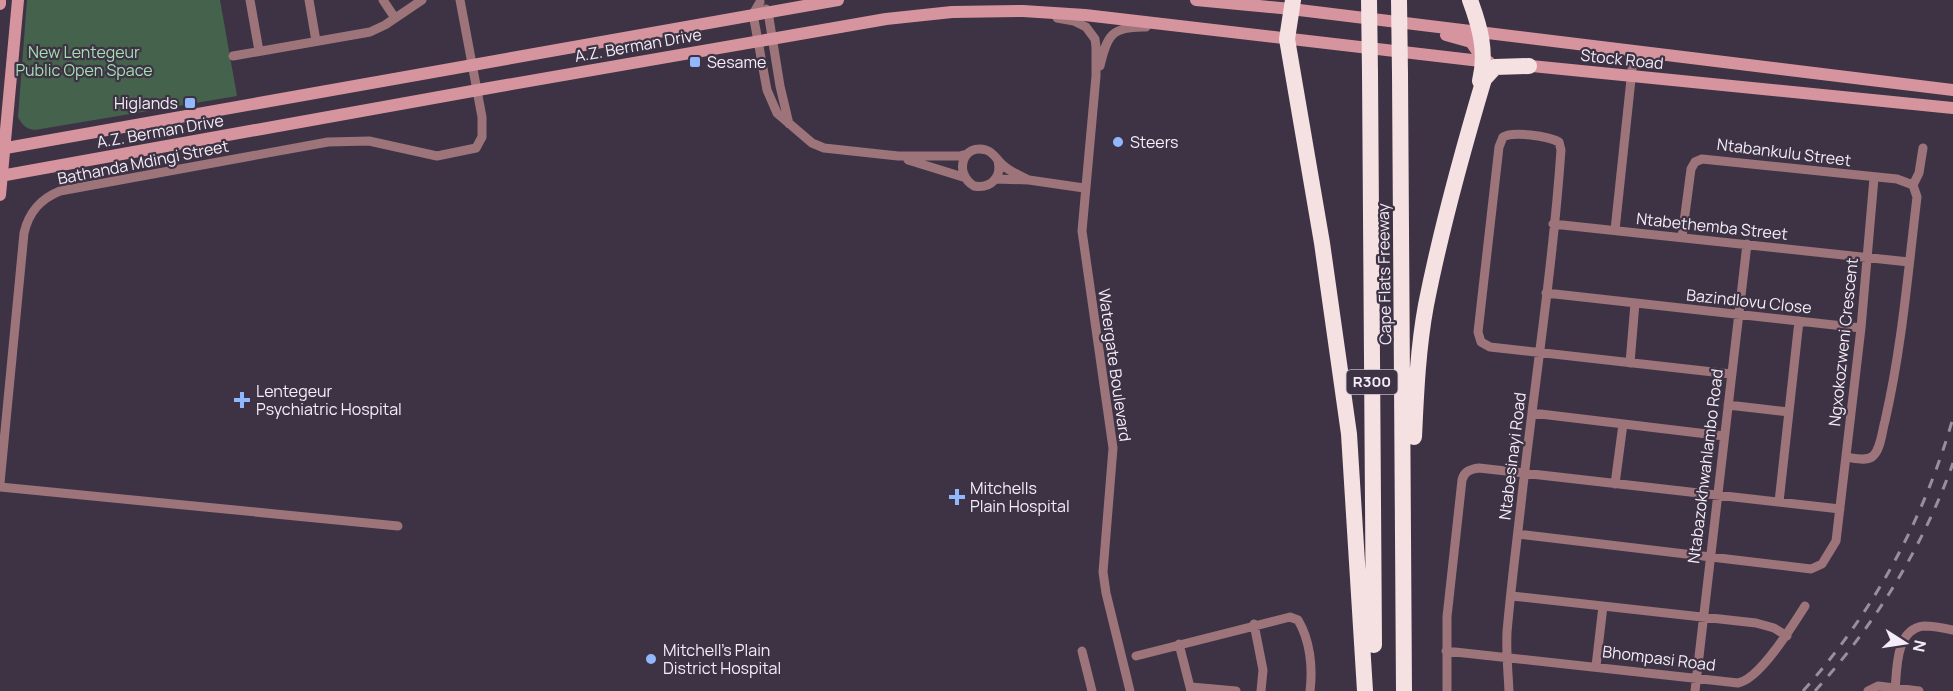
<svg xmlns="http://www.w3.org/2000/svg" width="1953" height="691" font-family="Manrope,sans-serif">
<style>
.green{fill:#45624c}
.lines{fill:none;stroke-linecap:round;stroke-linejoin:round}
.street{stroke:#9d747a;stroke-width:9}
.secondary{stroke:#d6959e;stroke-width:12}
.highway{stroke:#f5e0e2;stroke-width:16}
.rail{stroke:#988f9d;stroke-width:3;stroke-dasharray:10 10;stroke-linecap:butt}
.highway-bridge{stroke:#f5e0e2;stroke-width:16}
.poi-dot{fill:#92b7fd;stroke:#3d3344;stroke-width:2}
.labels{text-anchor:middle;stroke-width:4.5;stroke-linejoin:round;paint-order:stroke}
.shield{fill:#3d3344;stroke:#bdb5c2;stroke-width:1.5}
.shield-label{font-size:15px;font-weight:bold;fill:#f4edf8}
.street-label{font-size:16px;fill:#f4edf8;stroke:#3d3344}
.park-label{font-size:16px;fill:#a4deb2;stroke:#3d3344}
.poi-label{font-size:16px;fill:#f4edf8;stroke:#3d3344;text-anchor:start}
</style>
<rect width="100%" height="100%" fill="#3d3344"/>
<path class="green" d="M27 0H220L237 96 35 130C26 129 22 125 18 117Z"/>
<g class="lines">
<path class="street" d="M250 0 259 51
M309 0 316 41
M383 0 395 18
M760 2 753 14 767 90 777 113 812 143 824 148 898 156H959L967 154
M766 9 768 12 780 86 789 124
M1057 18 1074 21 1086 27 1095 39 1096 47V76L1082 231 1113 448 1103 572 1106 593 1130 691
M233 56 370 32 385 25 422 0
M1100 66C1107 35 1112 26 1146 27
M908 160 963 177
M998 161C1002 177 991 189 974 186 953 173 963 143 986 150 994 152 997 161 1004 166 1011 172 1020 176 1029 180
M996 179 1029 180 1084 188
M1913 185 1919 173 1923 148
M1553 224 1909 262
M1615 230 1634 51
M1682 237 1691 169 1695 162 1702 159 1897 179 1913 185 1917 197C1908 272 1902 347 1885 421 1882 431 1881 449 1873 456 1866 462 1854 458 1846 457
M1546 293 1861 328
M1630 363 1635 303
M1728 405 1789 412
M1532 413 1724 436
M0 483 24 233C29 212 40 199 60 191L328 142 369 141 437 156 476 148 482 137V117L460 0
M1615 484 1623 424
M0 487 398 526
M1779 502 1799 321
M1518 534 1811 569 1822 564 1836 541 1861 328 1874 178
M1512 596 1756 623 1774 628 1787 636
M1254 624 1263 670 1261 691
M1179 644 1191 691
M1082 651 1092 691
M1446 651 1738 683C1760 679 1793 625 1805 606
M1136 656 1290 617 1298 620C1310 640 1313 667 1310 691
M1596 666 1603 606
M1191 687 1236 691
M1447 691V617L1462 480C1464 471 1471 469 1479 468L1840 509
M1509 691C1508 671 1506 651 1507 632 1511 586 1517 541 1522 495 1535 380 1553 265 1561 150L1559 142C1548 136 1513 131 1503 137L1499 147 1478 332 1481 342 1490 347 1731 374
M1695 691 1747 244
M1868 691 1878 686 1919 691
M1895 691C1897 670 1895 629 1924 626 1933 626 1944 628 1953 630"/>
<path class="secondary" d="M1196 0 1291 9 1953 90
M0 4V0
M1446 35 1471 42 1482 58
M1521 65 1953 108
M0 149 838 0
M0 176 478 90 886 19 952 12 1023 11 1085 15 1489 62
M0 195 18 0"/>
<path class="highway" d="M1293 0 1287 39 1322 243 1349 434 1365 691
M1470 0C1480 27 1487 52 1480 81
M1370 73 1374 645
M1400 74 1404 691
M1414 437C1416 393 1418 348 1426 305 1441 229 1462 153 1484 79L1495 67 1529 66"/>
<path class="rail" d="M1803 691C1874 612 1924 519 1953 418
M1815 691C1875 625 1923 547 1953 463"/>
<path class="highway-bridge" d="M1369 0 1370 73
M1399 0 1400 74"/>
</g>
<g class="poi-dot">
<rect x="689" y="56" width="12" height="12" rx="3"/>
<rect x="184" y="97" width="12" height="12" rx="3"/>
<circle cx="1118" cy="142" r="6"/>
<path d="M239 391h6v6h6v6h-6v6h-6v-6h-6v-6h6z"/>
<path d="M954 488h6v6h6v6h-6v6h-6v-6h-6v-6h6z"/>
<circle cx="651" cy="659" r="6"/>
</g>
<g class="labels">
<rect class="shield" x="1346.5" y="370" width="51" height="24" rx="4.5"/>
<g class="shield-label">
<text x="1372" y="387">R300</text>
</g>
<g class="street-label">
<text transform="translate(638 45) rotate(-10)" y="6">A.Z. Berman Drive</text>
<text transform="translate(1622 59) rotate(6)" y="6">Stock Road</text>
<text transform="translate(160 131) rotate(-10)" y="6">A.Z. Berman Drive</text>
<text transform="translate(1784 152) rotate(7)" y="6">Ntabankulu Street</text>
<text transform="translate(143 162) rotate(-11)" y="6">Bathanda Mdingi Street</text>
<text transform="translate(1712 226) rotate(6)" y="6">Ntabethemba Street</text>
<text transform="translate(1384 274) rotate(-91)" y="6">Cape Flats Freeway</text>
<text transform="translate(1749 301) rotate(6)" y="6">Bazindlovu Close</text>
<text transform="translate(1843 342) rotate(-84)" y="6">Ngxokozweni Crescent</text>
<text transform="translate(1115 365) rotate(82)" y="6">Watergate Boulevard</text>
<text transform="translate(1512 456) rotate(-83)" y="6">Ntabesinayi Road</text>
<text transform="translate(1705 466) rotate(-83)" y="6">Ntabazokhwahlambo Road</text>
<text transform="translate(1659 658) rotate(7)" y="6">Bhompasi Road</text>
</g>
<g class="park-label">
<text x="84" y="58">New Lentegeur<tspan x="84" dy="18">Public Open Space</tspan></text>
</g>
<g class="poi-label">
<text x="707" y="68">Sesame</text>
<text x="178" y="109" text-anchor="end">Higlands</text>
<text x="1130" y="148">Steers</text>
<text x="256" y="397">Lentegeur<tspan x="256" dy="18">Psychiatric Hospital</tspan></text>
<text x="970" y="494">Mitchells<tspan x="970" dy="18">Plain Hospital</tspan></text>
<text x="663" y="656">Mitchell's Plain<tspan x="663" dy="18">District Hospital</tspan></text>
</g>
</g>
<g transform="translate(1905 643) rotate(102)" stroke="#3d3344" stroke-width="4.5" paint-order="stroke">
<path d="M0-4.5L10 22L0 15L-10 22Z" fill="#f4edf8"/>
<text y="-9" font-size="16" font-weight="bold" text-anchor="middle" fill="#f4edf8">N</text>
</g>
</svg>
